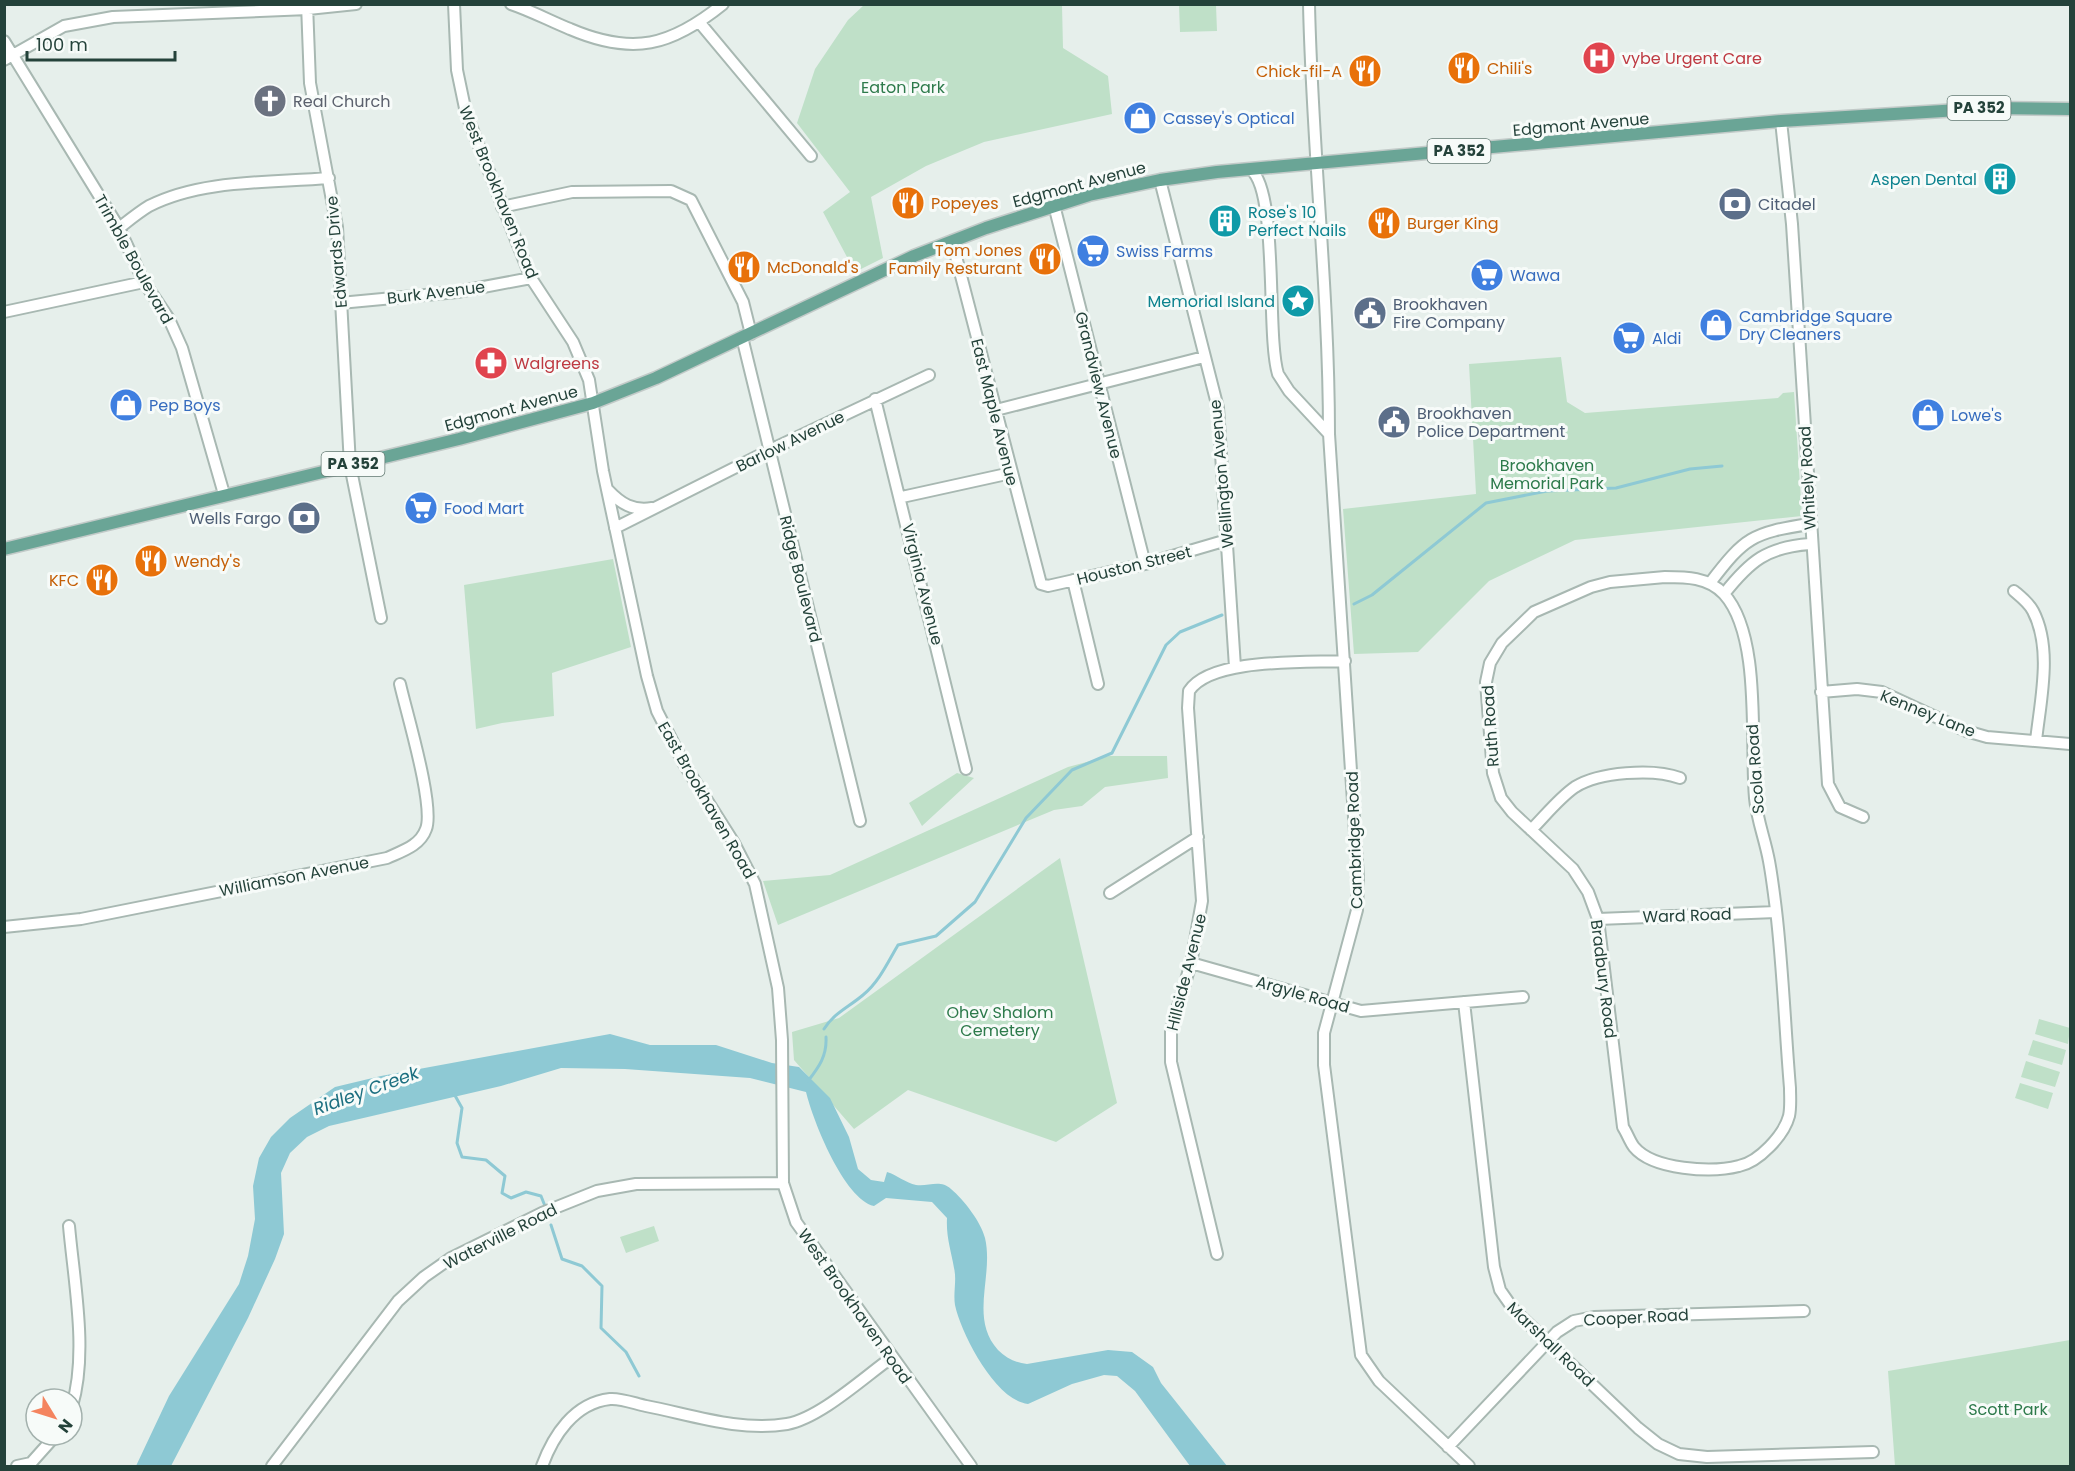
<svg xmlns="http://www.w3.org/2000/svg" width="2075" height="1471" font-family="Poppins,sans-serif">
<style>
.green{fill:#bfe0c8}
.water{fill:#8ec9d4}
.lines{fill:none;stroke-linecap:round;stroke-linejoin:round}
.stream{stroke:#8ec9d4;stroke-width:3}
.minor-casing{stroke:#a8b8b2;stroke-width:14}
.major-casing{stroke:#c2cac8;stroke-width:15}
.minor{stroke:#fff;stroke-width:10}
.major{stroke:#6aa596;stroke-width:12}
.labels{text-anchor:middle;stroke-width:6;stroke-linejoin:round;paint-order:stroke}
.shield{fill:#f7fbf9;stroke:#637a73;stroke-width:1.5}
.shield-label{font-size:15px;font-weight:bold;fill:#24423a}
.health-label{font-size:16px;fill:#be3a42;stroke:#f7fbf9;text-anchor:start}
.food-label{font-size:16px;fill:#c56008;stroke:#f7fbf9;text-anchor:start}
.park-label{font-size:16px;fill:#2d7a4b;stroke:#f7fbf9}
.worship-label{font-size:16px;fill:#5b616d;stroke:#f7fbf9;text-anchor:start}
.shop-label{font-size:16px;fill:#366cbe;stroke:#f7fbf9;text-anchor:start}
.street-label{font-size:16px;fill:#24423a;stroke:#f7fbf9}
.culture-label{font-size:16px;fill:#0d838f;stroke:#f7fbf9;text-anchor:end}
.service-label{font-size:16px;fill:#4e5e75;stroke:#f7fbf9;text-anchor:start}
.water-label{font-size:18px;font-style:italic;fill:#1c6f80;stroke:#f7fbf9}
</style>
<rect width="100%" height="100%" fill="#e6efeb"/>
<path class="green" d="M864 5H1062L1063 48 1108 76 1112 114 984 142 926 166 871 197 883 258 855 272 823 212 850 192 797 123 815 69 848 20Z
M1179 5H1216L1217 31 1180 32Z
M1561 357 1567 402 1585 413 1778 398 1783 393 1794 392 1802 516 1575 540 1489 581 1418 652 1354 654 1343 509 1476 494 1469 364Z
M613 559 631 647 552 673 554 716 502 723 476 729 464 585Z
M1109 756H1167L1168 778 1105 787 1082 806 1054 810 778 925 763 881 830 875 1068 767Z
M957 773 974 778 922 826 909 803Z
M1060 858 1117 1103 1056 1142 908 1090 854 1129 794 1060 792 1032 839 1018Z
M2039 1019 2070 1028 2068 1044 2035 1034Z
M2033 1040 2066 1050 2062 1065 2028 1055Z
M2026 1061 2060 1072 2055 1087 2021 1077Z
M2020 1083 2053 1093 2048 1109 2015 1098Z
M654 1226 659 1241 626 1253 620 1237Z
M2070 1340V1466H1895L1888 1371Z"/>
<path class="water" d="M610 1034 650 1045H716L772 1063 799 1067 830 1098 849 1137 858 1169 871 1180 884 1182 887 1172C897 1175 906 1183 916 1185 928 1187 940 1179 951 1189 964 1200 981 1222 985 1238 994 1276 969 1318 998 1350 1006 1358 1016 1363 1027 1364L1108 1350 1132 1352 1153 1367 1161 1383 1227 1466H1190L1135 1391 1117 1376 1104 1375 1072 1384 1028 1404C996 1401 961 1334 955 1305 953 1293 957 1280 954 1268 951 1250 946 1237 947 1218L932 1202 886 1198 874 1206C844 1199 813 1121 806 1092L750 1078 625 1069 561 1068 501 1086 329 1126 307 1137 290 1153 281 1173 284 1234 275 1259 248 1318 171 1466H136L169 1396 239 1284 248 1256 255 1219 253 1186 259 1158 271 1137 290 1118 335 1087 381 1076Z"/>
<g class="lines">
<path class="stream" d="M1354 604 1372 595 1486 503 1547 491 1616 488 1690 469 1722 466
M824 1029C834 1013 849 1007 863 995 879 982 888 962 898 945L936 936 975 902 1026 818 1072 770 1112 753 1166 645 1180 632 1222 615
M808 1081C819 1067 827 1056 826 1037
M453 1092 462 1108 457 1143 462 1157 486 1160 505 1176 502 1193 511 1198 526 1192 541 1196 545 1206
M551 1225 562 1259 582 1266 602 1286 601 1328 626 1352 639 1376"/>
<g class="minor-casing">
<path id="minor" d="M307 4 310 83 337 227 350 465 381 618
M454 4 457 70 466 113 531 278 573 342 589 380 603 471 647 676 657 711 684 764 734 843 755 884 778 988 782 1040 783 1183 796 1222 971 1466
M511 4C532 11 550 21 570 29 633 56 671 46 723 4
M1309 4C1312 148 1329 291 1329 434L1358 878 1357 910 1324 1033V1065L1361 1355 1379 1381 1469 1466
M700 23 811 156
M4 41 119 228 144 282 169 319 182 348 224 494
M4 60 64 26 113 17 308 9 356 4
M1781 121 1792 224 1828 784 1840 807 1863 817
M1250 169C1279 189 1266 335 1278 374L1289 391 1329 434
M1160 180 1218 408 1235 667
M1054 205 1145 564
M502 207 572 192 671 191 691 200 743 302 751 334
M119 228C128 221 139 212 149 206 202 179 271 183 329 178
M952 241 1041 584 1048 586 1145 564 1227 540
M340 303 457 292 531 278
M4 312 144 282
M742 337 860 821
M875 399 966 769
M996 410 1204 357
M608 490C621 504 633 511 652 508
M902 497 1011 473
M615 528 770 450 929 375
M1665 577C1686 577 1708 577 1724 594 1762 636 1750 743 1755 798 1757 820 1765 839 1769 861 1772 877 1774 894 1776 910 1783 969 1785 1029 1790 1088 1790 1097 1791 1107 1789 1116 1784 1135 1759 1162 1739 1166 1712 1173 1653 1170 1634 1147 1630 1142 1627 1133 1623 1127L1598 919 1588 892 1573 869 1512 812 1501 798 1493 773 1486 682 1490 663 1502 643 1534 612 1591 587 1610 582Z
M1073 580 1098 684
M1710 583C1745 537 1752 533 1809 524
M2014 591C2021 597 2029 603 2033 611 2053 649 2040 702 2036 741
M1724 594C1750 561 1767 547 1810 544
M1821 692 1857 689 1882 692 1966 731 1987 737 2070 744
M1531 830C1545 816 1559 798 1575 787 1599 772 1653 768 1680 778
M1110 893 1198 837
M1598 919 1776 912
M4 927 81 919 387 858C402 851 420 846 426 829 435 806 406 711 400 684
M1191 963 1361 1011 1523 997
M1464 1002 1494 1267 1500 1290 1514 1310 1638 1428 1658 1444 1679 1454 1707 1457 1873 1452
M69 1226C74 1282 88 1353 72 1406
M1217 1254 1171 1062V1030L1191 963 1202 901 1188 708 1189 691C1211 657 1308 663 1345 661
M1448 1447 1557 1332 1574 1321 1594 1317 1804 1311
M17 1466 31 1463 56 1435
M272 1466 398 1301 424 1277 451 1258 542 1213 597 1191 636 1184 783 1183
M542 1466C553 1436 574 1403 610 1399 621 1398 636 1404 646 1406 692 1415 740 1432 787 1424 820 1418 863 1378 891 1358"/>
</g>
<g class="major-casing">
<path id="major" d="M4 549 459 439 593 403 656 378 914 256 986 228 1089 195 1160 180 1217 172 1781 121 1991 108 2070 109"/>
</g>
<use href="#minor" class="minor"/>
<use href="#major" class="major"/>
</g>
<defs>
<g id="hospital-disc" transform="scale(1.725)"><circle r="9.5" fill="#e0444e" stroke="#f7fbf9"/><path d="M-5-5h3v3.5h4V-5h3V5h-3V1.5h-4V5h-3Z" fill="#fff"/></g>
<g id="restaurant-disc" transform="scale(1.725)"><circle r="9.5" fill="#e8710a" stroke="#f7fbf9"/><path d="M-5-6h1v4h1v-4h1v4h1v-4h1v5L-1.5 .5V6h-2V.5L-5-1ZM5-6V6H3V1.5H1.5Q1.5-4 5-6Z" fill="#fff"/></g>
<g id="church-disc" transform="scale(1.725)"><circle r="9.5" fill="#6b7280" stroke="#f7fbf9"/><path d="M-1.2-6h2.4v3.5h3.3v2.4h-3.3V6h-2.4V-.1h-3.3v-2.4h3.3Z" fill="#fff"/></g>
<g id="shop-disc" transform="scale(1.725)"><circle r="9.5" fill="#3f7fe0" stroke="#f7fbf9"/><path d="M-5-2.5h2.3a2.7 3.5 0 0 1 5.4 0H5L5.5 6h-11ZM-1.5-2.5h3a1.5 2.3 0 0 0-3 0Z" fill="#fff"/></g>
<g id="building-disc" transform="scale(1.725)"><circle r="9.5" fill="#0f9aa8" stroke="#f7fbf9"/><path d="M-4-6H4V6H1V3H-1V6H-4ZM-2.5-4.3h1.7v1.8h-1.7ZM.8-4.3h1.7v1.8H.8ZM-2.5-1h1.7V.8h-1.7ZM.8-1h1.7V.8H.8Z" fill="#fff"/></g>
<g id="bank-disc" transform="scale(1.725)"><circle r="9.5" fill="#5c6f8a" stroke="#f7fbf9"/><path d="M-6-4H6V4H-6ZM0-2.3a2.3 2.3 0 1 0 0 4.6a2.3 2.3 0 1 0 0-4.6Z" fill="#fff"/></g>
<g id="supermarket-disc" transform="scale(1.725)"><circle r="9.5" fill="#3f7fe0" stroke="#f7fbf9"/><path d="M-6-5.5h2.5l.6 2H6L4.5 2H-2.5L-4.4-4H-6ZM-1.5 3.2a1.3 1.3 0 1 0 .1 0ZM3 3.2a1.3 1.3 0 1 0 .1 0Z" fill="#fff"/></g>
<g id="sight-disc" transform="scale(1.725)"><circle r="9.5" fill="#0f9aa8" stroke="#f7fbf9"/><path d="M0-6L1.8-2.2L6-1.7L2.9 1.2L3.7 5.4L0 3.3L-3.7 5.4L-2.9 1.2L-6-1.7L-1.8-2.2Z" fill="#fff"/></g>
<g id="civic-disc" transform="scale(1.725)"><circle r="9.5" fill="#5c6f8a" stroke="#f7fbf9"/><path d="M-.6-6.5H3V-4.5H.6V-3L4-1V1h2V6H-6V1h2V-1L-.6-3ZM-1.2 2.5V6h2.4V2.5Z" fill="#fff"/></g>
<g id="pharmacy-disc" transform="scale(1.725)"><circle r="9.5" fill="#e0444e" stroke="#f7fbf9"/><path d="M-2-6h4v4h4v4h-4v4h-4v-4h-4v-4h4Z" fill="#fff"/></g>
</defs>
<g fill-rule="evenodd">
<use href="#hospital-disc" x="1599" y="58"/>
<use href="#restaurant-disc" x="1464" y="68"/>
<use href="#restaurant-disc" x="1365" y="71"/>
<use href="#church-disc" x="270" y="101"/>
<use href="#shop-disc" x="1140" y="118"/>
<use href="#building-disc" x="2000" y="179"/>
<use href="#restaurant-disc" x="908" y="203"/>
<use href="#bank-disc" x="1735" y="204"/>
<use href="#building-disc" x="1225" y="221"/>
<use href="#restaurant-disc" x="1384" y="223"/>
<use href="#supermarket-disc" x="1093" y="251"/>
<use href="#restaurant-disc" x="1045" y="259"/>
<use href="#restaurant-disc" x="744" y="267"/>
<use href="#supermarket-disc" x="1487" y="275"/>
<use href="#sight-disc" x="1298" y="301"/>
<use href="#civic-disc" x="1370" y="313"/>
<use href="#shop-disc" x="1716" y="325"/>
<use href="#supermarket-disc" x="1629" y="338"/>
<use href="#pharmacy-disc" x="491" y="363"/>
<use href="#shop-disc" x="126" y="405"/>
<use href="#shop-disc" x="1928" y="415"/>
<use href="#civic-disc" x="1394" y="422"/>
<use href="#supermarket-disc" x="421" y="508"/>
<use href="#bank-disc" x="304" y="518"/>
<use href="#restaurant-disc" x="151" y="561"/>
<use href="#restaurant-disc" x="102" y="580"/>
</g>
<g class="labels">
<g class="shield">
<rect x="1947.5" y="96" width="63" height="24" rx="4.5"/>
<rect x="1427.5" y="139" width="63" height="24" rx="4.5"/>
<rect x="321.5" y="452" width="63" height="24" rx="4.5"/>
</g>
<g class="shield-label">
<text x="1979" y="113">PA 352</text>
<text x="1459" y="156">PA 352</text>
<text x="353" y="469">PA 352</text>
</g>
<g class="health-label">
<text x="1622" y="64">vybe Urgent Care</text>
<text x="514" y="369">Walgreens</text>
</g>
<g class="food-label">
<text x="1487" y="74">Chili's</text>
<text x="1342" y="77" text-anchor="end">Chick-fil-A</text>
<text x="931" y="209">Popeyes</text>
<text x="1407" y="229">Burger King</text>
<text x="1022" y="256" text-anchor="end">Tom Jones<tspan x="1022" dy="18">Family Resturant</tspan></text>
<text x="767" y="273">McDonald's</text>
<text x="174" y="567">Wendy's</text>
<text x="79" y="586" text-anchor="end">KFC</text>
</g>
<g class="park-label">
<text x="903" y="93">Eaton Park</text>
<text x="1547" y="471">Brookhaven<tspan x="1547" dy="18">Memorial Park</tspan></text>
<text x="1000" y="1018">Ohev Shalom<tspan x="1000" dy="18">Cemetery</tspan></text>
<text x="2008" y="1415">Scott Park</text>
</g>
<g class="worship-label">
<text x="293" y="107">Real Church</text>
</g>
<g class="shop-label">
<text x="1163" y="124">Cassey's Optical</text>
<text x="1116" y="257">Swiss Farms</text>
<text x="1510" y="281">Wawa</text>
<text x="1739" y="322">Cambridge Square<tspan x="1739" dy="18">Dry Cleaners</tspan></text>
<text x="1652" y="344">Aldi</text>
<text x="149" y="411">Pep Boys</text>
<text x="1951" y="421">Lowe's</text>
<text x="444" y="514">Food Mart</text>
</g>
<g class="street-label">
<text transform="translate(1581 124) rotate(-5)" y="6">Edgmont Avenue</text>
<text transform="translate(1079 184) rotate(-15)" y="6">Edgmont Avenue</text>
<text transform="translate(499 192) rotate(68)" y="6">West Brookhaven Road</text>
<text transform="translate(336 252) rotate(-95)" y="6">Edwards Drive</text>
<text transform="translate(134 259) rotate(61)" y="6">Trimble Boulevard</text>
<text transform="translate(436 292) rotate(-7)" y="6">Burk Avenue</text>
<text transform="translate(1099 385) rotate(76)" y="6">Grandview Avenue</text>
<text transform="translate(511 408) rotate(-15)" y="6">Edgmont Avenue</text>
<text transform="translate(995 412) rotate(76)" y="6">East Maple Avenue</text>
<text transform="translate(790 441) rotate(-26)" y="6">Barlow Avenue</text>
<text transform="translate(1221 474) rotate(-95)" y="6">Wellington Avenue</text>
<text transform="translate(1807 478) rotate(-93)" y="6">Whitely Road</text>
<text transform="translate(1134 565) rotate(-14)" y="6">Houston Street</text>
<text transform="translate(801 579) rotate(76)" y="6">Ridge Boulevard</text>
<text transform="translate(923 584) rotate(76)" y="6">Virginia Avenue</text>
<text transform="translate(1928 713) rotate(22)" y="6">Kenney Lane</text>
<text transform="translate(1490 726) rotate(-94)" y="6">Ruth Road</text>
<text transform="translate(1755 769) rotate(-94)" y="6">Scola Road</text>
<text transform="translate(707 800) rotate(60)" y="6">East Brookhaven Road</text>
<text transform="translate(1354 840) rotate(-92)" y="6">Cambridge Road</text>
<text transform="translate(294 876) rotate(-11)" y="6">Williamson Avenue</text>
<text transform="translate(1687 915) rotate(-2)" y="6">Ward Road</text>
<text transform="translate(1186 972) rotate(-76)" y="6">Hillside Avenue</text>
<text transform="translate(1604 979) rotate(83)" y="6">Bradbury Road</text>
<text transform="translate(1303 994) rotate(16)" y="6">Argyle Road</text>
<text transform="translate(500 1236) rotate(-27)" y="6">Waterville Road</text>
<text transform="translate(855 1306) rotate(55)" y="6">West Brookhaven Road</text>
<text transform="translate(1636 1317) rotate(-3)" y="6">Cooper Road</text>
<text transform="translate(1551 1344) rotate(44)" y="6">Marshall Road</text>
</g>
<g class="culture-label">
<text x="1977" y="185">Aspen Dental</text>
<text x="1248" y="218" text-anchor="start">Rose's 10<tspan x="1248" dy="18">Perfect Nails</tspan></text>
<text x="1275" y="307">Memorial Island</text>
</g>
<g class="service-label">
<text x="1758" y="210">Citadel</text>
<text x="1393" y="310">Brookhaven<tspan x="1393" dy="18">Fire Company</tspan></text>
<text x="1417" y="419">Brookhaven<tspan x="1417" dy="18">Police Department</tspan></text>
<text x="281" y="524" text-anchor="end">Wells Fargo</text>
</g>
<g class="water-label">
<text transform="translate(366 1091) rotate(-20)" y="6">Ridley Creek</text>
</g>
</g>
<rect width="2075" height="1471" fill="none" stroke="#24423a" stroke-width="12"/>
<g transform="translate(54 1417) rotate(128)"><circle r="28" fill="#f7fbf9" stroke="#a3b1ad" stroke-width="1.5"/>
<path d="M0-4.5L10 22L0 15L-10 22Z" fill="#f4845f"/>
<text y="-9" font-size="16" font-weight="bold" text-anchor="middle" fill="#24423a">N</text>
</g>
<path d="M27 51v9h148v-9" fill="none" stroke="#24423a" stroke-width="3"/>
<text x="36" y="51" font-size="18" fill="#24423a" stroke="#f7fbf9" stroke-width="4.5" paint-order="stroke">100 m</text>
</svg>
